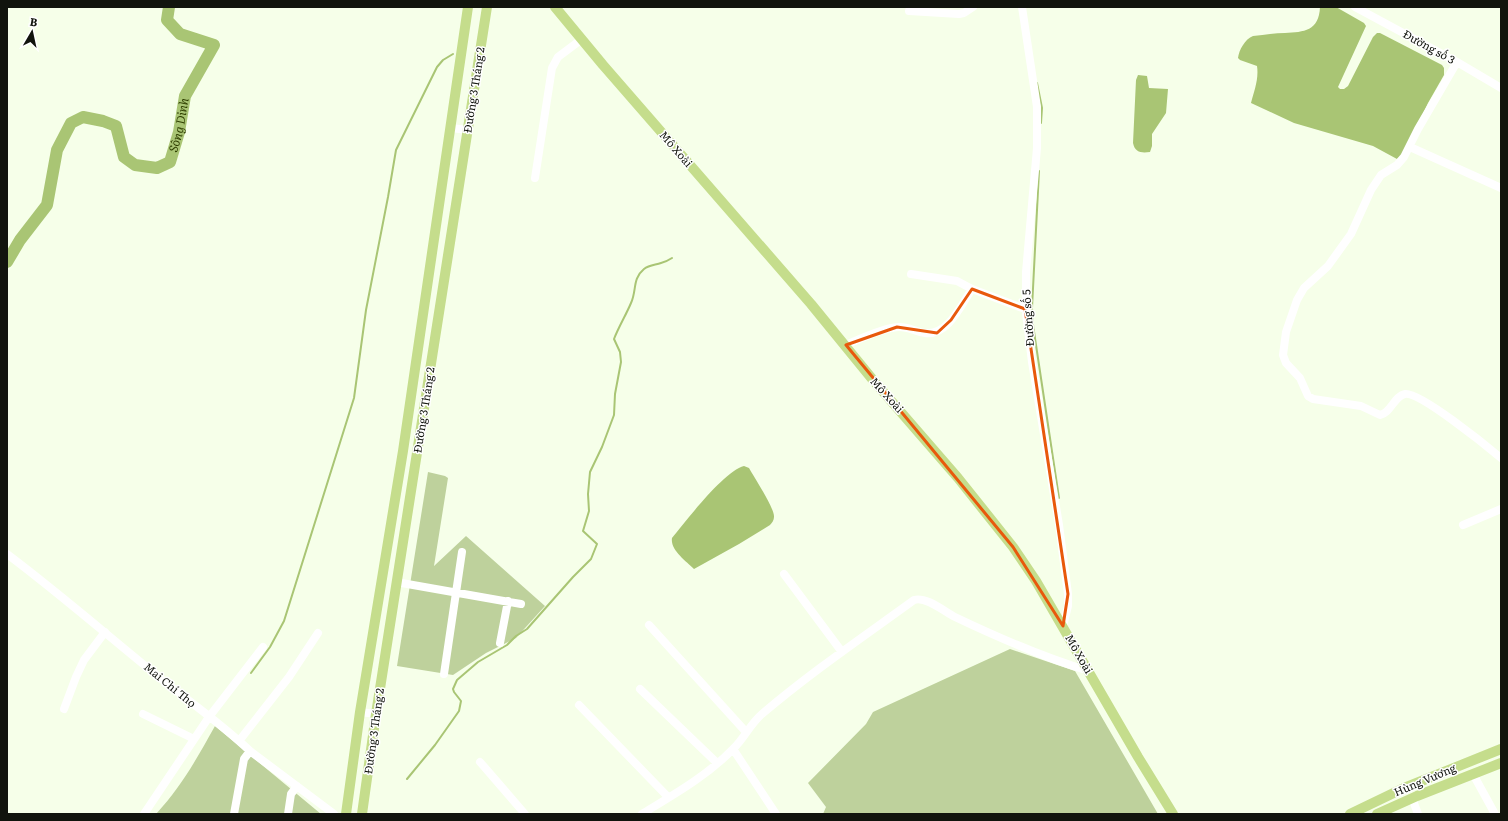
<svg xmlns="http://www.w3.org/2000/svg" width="1508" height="821" font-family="Literata,serif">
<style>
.green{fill:#bed19c}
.water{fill:#a9c574}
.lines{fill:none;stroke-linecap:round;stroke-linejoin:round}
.stream{stroke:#a9c574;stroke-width:2}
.river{stroke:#a9c574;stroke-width:12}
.minor{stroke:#fff;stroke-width:8}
.major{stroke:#c5dd8c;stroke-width:10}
.marked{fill:none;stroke:#e8590c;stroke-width:3;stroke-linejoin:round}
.labels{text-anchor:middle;stroke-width:3;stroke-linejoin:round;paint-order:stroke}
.street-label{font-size:11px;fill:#11140d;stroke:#fff}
.water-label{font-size:12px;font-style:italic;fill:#2f3f00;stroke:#fff}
</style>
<rect width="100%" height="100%" fill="#f6ffe9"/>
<path class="green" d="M428 472 445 476 448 478 434 566 466 536 545 606 516 638 486 653 453 675 397 666Z
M1010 649 1075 671 1158 814H823L826 807 808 783 866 724 873 712Z
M215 726 321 814H156C182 786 197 758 215 726Z"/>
<path class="water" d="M1320 7H1336L1364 23 1366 26 1338 87 1340 89H1344L1348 86 1373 37 1377 33H1380L1442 65 1444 68V75L1428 103 1404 154 1397 159 1373 146 1294 123 1251 103C1254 91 1259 79 1257 66L1240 60 1238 58C1239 50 1245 39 1253 36 1263 35 1274 33 1285 33 1304 32 1319 31 1320 7Z
M1138 75 1147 76 1149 88 1168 89 1166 113 1152 134V146L1150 152C1142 153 1135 153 1133 143L1136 80Z
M744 466 749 468C754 477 775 509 774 517 774 520 772 523 770 525L739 544 694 569C686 561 670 550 672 538 686 521 724 471 744 466Z"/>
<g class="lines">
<path class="stream" d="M1037 83 1042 108 1041 123
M1039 171 1032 308 1033 325 1059 498
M251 673 270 647 284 621 354 398 366 310 388 197 396 150 437 67 443 60 453 54
M407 779 435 745 459 711 461 701 454 692 453 689 457 680 478 662 507 645 516 636 527 629 573 577 591 559 597 544 583 531 589 511 588 494 590 472 602 447 614 415 615 394 621 362 620 352 614 339C619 326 626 315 631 303 637 290 632 279 644 269 649 265 655 265 661 263 665 262 669 260 672 258"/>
<path class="river" id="s1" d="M7 262 20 240 47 205 57 150 71 123 83 117 103 121 116 126 124 157 135 165 157 168 170 162 179 132 185 96 214 45 180 34 167 20 169 7"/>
<path class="minor" d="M1022 7 1037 107V148L1026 272V313L1032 362 1059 525 1068 594V606L1063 626
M1355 7 1457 62 1501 88
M909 11 959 14 964 13 973 7
M1457 62 1418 129 1404 157 1397 165 1381 175 1371 190 1351 234 1328 266 1304 288 1297 300 1286 332 1283 355 1286 363 1300 378 1308 396 1313 399 1361 406 1380 415C1391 413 1394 396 1405 394 1419 391 1488 447 1501 458
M451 128 468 130
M1410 147 1501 188
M535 178 552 68 558 57 582 39
M911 274 957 281 972 289 1025 309
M846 345C860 339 882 328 898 327 907 326 916 332 925 333 948 336 961 305 972 289
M1463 525 1501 509
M7 554C63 596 115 642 170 686 197 707 225 727 250 751L334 814
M784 574 842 652
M396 582 521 604
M649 625 746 732
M500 643 508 601
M444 674 462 552
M640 689 717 763
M579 705 668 797
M64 709 76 677 84 660 105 632
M360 712 376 714
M143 714 194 739
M239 741 289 677 318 633
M733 749 776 814
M480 762 525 814
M1473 774 1495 814
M1412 798 1418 814
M144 814 209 717 263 647
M234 814 244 759 250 751
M288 814 291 794 297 786
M642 814C673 795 707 776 733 749 744 739 750 724 762 714 810 673 863 637 914 600 926 596 945 612 955 617 999 638 1042 657 1089 671"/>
<path class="major" d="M555 7 603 65 811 304 873 380 958 478 1013 547 1036 581 1138 757 1173 814
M346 814 360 712 403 451 468 7
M362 814 376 714 487 7
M1350 814 1404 788 1501 749
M1377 814 1417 796 1501 763"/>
</g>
<path class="marked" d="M972 289 1025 309 1068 594 1063 626 1013 547 846 345 897 327 937 333 951 320Z"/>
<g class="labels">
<g class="street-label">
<text transform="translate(1429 47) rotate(29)" y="4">Đường số 3</text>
<text transform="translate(474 90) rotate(-81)" y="4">Đường 3 Tháng 2</text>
<text transform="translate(676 149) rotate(49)" y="4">Mô Xoài</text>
<text transform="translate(1028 318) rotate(-94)" y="4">Đường số 5</text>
<text transform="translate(887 395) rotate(48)" y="4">Mô Xoài</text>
<text transform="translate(424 410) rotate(-81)" y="4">Đường 3 Tháng 2</text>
<text transform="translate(1079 654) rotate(60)" y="4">Mô Xoài</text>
<text transform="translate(170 685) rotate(39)" y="4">Mai Chí Thọ</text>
<text transform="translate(374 731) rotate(-82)" y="4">Đường 3 Tháng 2</text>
<text transform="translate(1425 780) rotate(-23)" y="4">Hùng Vương</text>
</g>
<g class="water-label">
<text dy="4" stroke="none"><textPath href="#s1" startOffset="324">Sông Dinh</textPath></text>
</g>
</g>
<rect width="1508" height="821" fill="none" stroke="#11140d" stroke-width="16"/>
<g transform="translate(32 32) rotate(9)" stroke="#ffffff" stroke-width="3" paint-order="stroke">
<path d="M0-3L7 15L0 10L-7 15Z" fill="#11140d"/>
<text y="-6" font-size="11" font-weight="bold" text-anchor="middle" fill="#11140d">B</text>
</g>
</svg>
